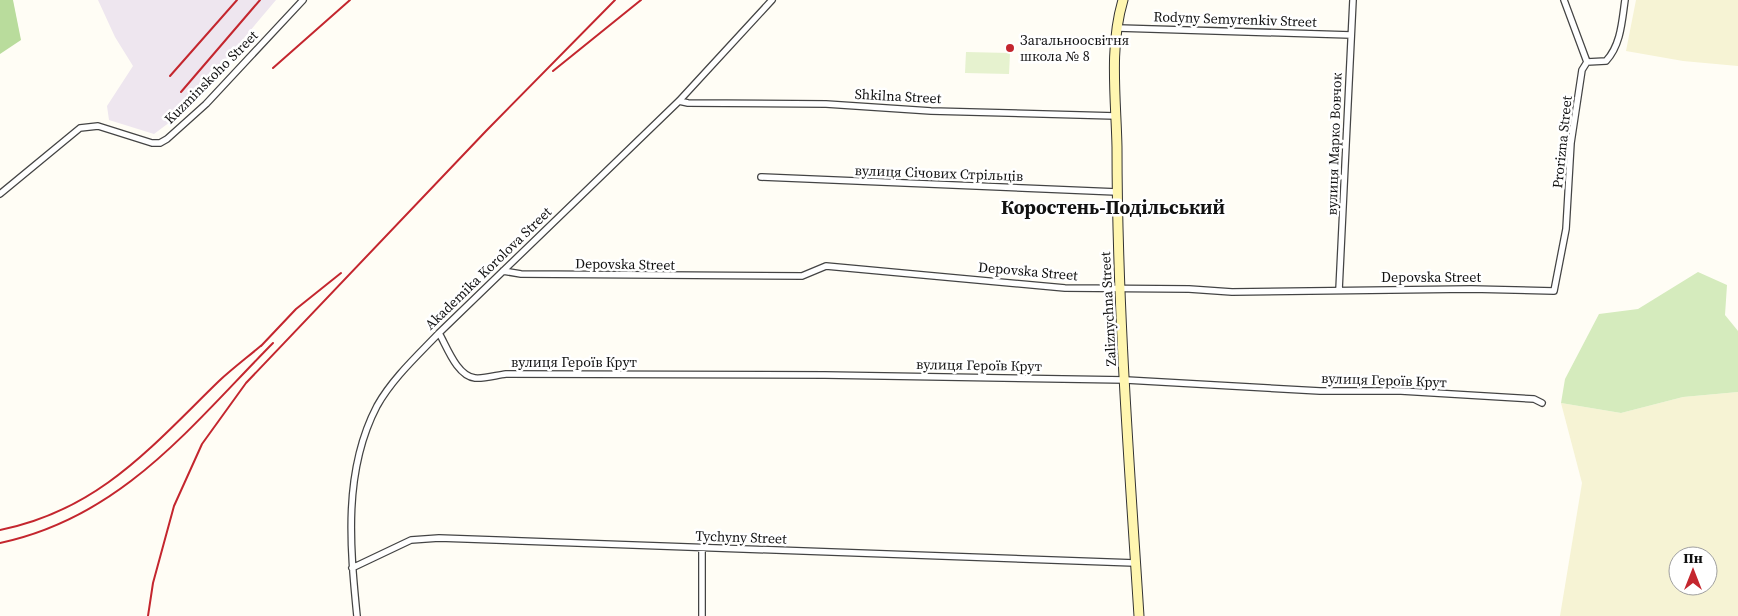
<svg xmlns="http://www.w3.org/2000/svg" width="1738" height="616" font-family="'Source Serif 4',serif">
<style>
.industrial{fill:#eee6ef}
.farmland{fill:#f6f3d4;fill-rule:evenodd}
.green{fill:#d5ebbd}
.forest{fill:#b9dc9c}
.pitch{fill:#e6f2cf}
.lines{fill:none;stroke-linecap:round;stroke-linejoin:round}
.street-casing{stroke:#444;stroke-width:8}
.secondary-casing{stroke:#333;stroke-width:11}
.street{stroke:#fff;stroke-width:5.5}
.secondary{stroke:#fff6b0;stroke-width:9}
.rail{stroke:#c4262e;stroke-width:2}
.poi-dot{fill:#c4262e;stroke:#fff;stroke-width:2}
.labels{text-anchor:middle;stroke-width:5;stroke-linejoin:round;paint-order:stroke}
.street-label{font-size:14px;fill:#111;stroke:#fff}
.poi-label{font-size:14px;fill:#111;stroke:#fff;text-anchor:start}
.district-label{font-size:19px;font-weight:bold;fill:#111;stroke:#fff}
</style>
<rect width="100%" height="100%" fill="#fffdf5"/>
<path class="industrial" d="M98 0H276L178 116 154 134 109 120 107 106 133 66 115 37Z"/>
<path class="farmland" d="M1636 0H1738V66L1683 61 1626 51Z
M1738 392V616H1560L1582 483 1561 403 1621 413 1683 397ZM1678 556H1708V586H1678Z"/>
<path class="green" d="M1698 272 1727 285 1725 315 1738 331V392L1683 397 1621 413 1561 403 1565 379 1599 314 1638 309Z"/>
<path class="forest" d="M0 0H13L21 40 0 54Z"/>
<path class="pitch" d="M966 52 1010 53 1009 74 965 73Z"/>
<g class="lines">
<g class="street-casing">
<path id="street" d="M1118 28 1351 35
M1587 62 1606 61C1621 45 1622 21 1625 0
M679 101 688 103 826 104 931 111 1116 116
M761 177 1117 192
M0 194 80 128 98 126 152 143H160L167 139 206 104 303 0
M503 271 521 274 802 276 826 266 1065 288 1189 289 1232 292 1471 289 1554 291 1566 229 1571 143 1582 70 1587 62 1564 0
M1339 290 1353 0
M439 333C447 347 457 376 475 378 484 379 497 375 506 374L825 375 1126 380 1320 391H1401L1534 399 1542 403
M352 568 411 540 439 538 1135 563
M357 616C350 546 343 471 377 406 392 379 417 356 439 333L679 101 772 0
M702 616V548"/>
</g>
<g class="secondary-casing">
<path id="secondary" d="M1123 0C1109 47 1116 99 1117 147 1117 303 1129 460 1139 616"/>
</g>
<use href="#street" class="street"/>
<use href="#secondary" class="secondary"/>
<path class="rail" d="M273 68 350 0
M553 71 641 0
M170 76 237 0
M181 92 260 0
M261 346 296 309 341 273
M0 530C99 510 151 447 219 381 233 368 249 356 263 344
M0 543C122 517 190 427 273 343
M148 616 153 583 174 506 202 444 246 383 486 131 615 0"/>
</g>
<circle class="poi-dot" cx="1010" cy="48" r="5"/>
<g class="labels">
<g class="street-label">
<text transform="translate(1235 19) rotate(2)" y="5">Rodyny Semyrenkiv Street</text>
<text transform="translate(211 77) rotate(-45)" y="5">Kuzminskoho Street</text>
<text transform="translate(898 96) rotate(3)" y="5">Shkilna Street</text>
<text transform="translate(1562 142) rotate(-84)" y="5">Prorizna Street</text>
<text transform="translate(1334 144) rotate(-88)" y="5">вулиця Марко Вовчок</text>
<text transform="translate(939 173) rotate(2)" y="5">вулиця Січових Стрільців</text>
<text transform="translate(625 264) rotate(1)" y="5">Depovska Street</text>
<text transform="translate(488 268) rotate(-44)" y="5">Akademika Korolova Street</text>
<text transform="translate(1028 271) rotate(5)" y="5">Depovska Street</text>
<text x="1431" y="282">Depovska Street</text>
<text transform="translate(1108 309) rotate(-93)" y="5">Zaliznychna Street</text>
<text x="574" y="367">вулиця Героїв Крут</text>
<text transform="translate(979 365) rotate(1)" y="5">вулиця Героїв Крут</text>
<text transform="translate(1384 380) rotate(2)" y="5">вулиця Героїв Крут</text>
<text transform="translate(741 537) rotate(2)" y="5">Tychyny Street</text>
</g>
<g class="poi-label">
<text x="1020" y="45">Загальноосвітня<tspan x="1020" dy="16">школа № 8</tspan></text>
</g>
<g class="district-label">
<text x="1113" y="214">Коростень-Подільський</text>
</g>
</g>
<g transform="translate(1693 571)"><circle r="24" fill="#ffffff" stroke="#a0a0a0"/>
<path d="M0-4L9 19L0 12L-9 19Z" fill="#c4262e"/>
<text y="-8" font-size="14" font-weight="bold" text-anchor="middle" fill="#111111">Пн</text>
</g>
</svg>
